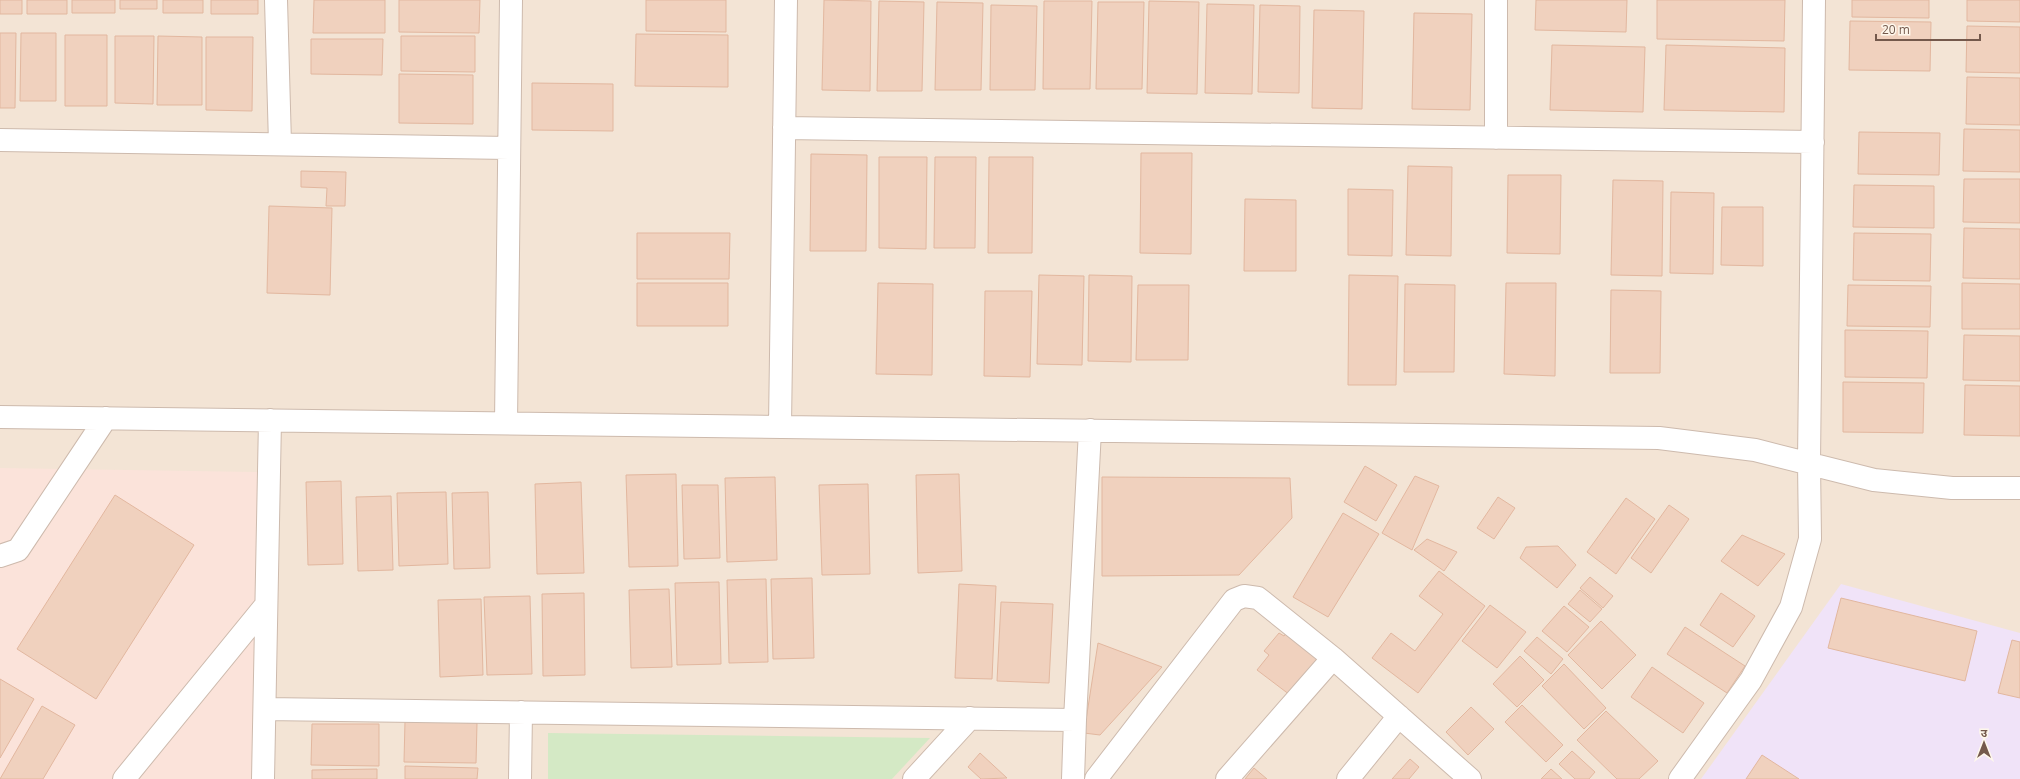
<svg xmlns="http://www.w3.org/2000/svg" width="2020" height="779" font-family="'Open Sans','Noto Sans Devanagari',sans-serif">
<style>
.residential{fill:#f3e4d5}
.commercial{fill:#fbe3da}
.education{fill:#f0e3f8}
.green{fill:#d4e9c5}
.building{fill:#f0d1be;stroke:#e2b79f}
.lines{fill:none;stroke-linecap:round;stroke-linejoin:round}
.minor-casing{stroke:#cdbaad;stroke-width:24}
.minor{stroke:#fff;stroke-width:22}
</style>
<rect width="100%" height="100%" fill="#fcf3e6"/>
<path class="residential" d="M0 0H2020V779H0Z"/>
<path class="commercial" d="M0 468 259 472 254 779H0Z"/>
<path class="education" d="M1841 584 2020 633V779H1701Z"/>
<path class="green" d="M548 733 930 738 892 779H548Z"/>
<path class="building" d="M0 0H22V14H0Z
M27 0H67V14H27Z
M72 0H115V13H72Z
M120 0H157V9H120Z
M163 0H203V13H163Z
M211 0H258V14H211Z
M314 0H385V33H313Z
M399 0H480L479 33 399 32Z
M646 0H726V32L646 31Z
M824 0 871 1 870 91 822 90Z
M1536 0H1627L1626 32 1535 30Z
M1657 0H1785L1784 41 1657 39Z
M1852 0H1929V18L1852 17Z
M1967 0H2020V22L1967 21Z
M879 1 924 2 922 91H877Z
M1044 1H1092L1090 89H1043Z
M1149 1 1199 2 1197 94 1147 93Z
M937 2 983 3 981 90H935Z
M1098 2H1144L1142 89H1096Z
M1207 4 1254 5 1252 94 1205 93Z
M991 5 1037 6 1035 90H990Z
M1260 5 1300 6 1299 93 1258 92Z
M1314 10 1364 11 1362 109 1312 108Z
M1414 13 1472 14 1470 110 1412 109Z
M1850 21 1931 22 1930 71 1849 70Z
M1967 26 2020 27V73L1966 72Z
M0 33H16L15 108H0Z
M21 33H56V101H20Z
M636 34 728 35V87L635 86Z
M65 35H107V106H65Z
M115 36H154L153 104 115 103Z
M158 36 202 37V105H157Z
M401 36H475V72L401 71Z
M206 37H253L252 111 206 110Z
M311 39H383L382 75 311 74Z
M1552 45 1645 47 1643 112 1550 110Z
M1666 45 1785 48 1784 112 1664 110Z
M399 74 473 75V124L399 123Z
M1967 77 2020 78V125L1966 124Z
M532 83 613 84V131L532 130Z
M1964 129 2020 130V172L1963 171Z
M1859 132 1940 133 1939 175 1858 174Z
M1141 153H1192L1191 254 1140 253Z
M811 154 867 155 866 251H810Z
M879 157H927L926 249 879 248Z
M935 157H976L975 248H934Z
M989 157H1033L1032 253H988Z
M1408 166 1452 167 1451 256 1406 255Z
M301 171 346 172 345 206H326L327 188 301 187Z
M1508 175H1561L1560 254 1507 253Z
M1964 179H2020V223L1963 222Z
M1613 180 1663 181 1662 276 1611 275Z
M1854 185 1934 186V228L1853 227Z
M1348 189 1393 190 1392 256 1348 255Z
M1671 192 1714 193 1713 274 1670 273Z
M1245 199 1296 200V271H1244Z
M269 206 332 208 330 295 267 293Z
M1722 207H1763V266L1721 265Z
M1964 228 2020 229V279L1963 278Z
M637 233H730L729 279H637Z
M1854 233 1931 234 1930 281 1853 280Z
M1039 275 1084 276 1082 365 1037 364Z
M1089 275 1132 276 1131 362 1088 361Z
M1349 275 1398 276 1396 385H1348Z
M637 283H728V326H637Z
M878 283 933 284 932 375 876 374Z
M1506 283H1556L1555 376 1504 374Z
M1962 283 2020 284V329H1962Z
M1405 284 1455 285 1454 372H1404Z
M1138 285H1189L1188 360H1136Z
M1848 285 1931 286 1930 327 1847 326Z
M1611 290 1661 291 1660 373H1610Z
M985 291H1032L1030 377 984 376Z
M1845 330 1928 331 1927 378 1845 377Z
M1964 335 2020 336V381L1963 380Z
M1843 382 1924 383 1923 433 1843 432Z
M1965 385 2020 386V436L1964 435Z
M1365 466 1397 485 1376 521 1344 502Z
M676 474 678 566 629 567 626 475Z
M959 474 962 571 918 573 916 475Z
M1415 476 1439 486 1412 550 1382 533Z
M775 477 777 560 727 562 725 478Z
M1102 477 1290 478 1292 518 1239 575 1102 576Z
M341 481 343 564 308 565 306 482Z
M581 482 584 573 537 574 535 484Z
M868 484 870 574 822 575 819 485Z
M682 485H718L720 558 684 559Z
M446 492 448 564 399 566 397 493Z
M488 492 490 568 454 569 452 493Z
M115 495 194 545 96 699 17 649Z
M391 496 393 570 358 571 356 497Z
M1498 497 1515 508 1494 539 1477 528Z
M1626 498 1655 519 1616 574 1587 552Z
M1669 505 1689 519 1651 573 1631 558Z
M1343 513 1379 534 1328 617 1293 597Z
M1742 535 1785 554 1758 586 1721 561Z
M1427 539 1457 552 1444 571 1414 550Z
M1558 546 1576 565 1557 588 1520 558 1526 547Z
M1439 571 1485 606 1418 693 1372 658 1391 633 1415 651 1443 614 1419 596Z
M1590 577 1613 596 1603 608 1580 588Z
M812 578 814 658 773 659 771 579Z
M766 579 768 662 729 663 727 580Z
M719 582 721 664 677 665 675 583Z
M959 584 996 586 992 679 955 678Z
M669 589 672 667 631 668 629 590Z
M1580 590 1602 609 1590 622 1568 604Z
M584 593 585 675 543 676 542 594Z
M1721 593 1755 616 1733 647 1700 625Z
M530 596 532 674 487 675 484 597Z
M1841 598 1977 631 1965 681 1828 648Z
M481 599 483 675 440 677 438 600Z
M1001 602 1053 604 1049 683 997 681Z
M1490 605 1526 632 1497 668 1462 641Z
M1564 606 1589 627 1567 652 1542 631Z
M1601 621 1636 655 1602 689 1568 655Z
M1685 627 1745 666 1727 693 1667 654Z
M1287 632 1320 658 1290 695 1257 670 1269 655 1264 651 1279 633 1284 636Z
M1537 637 1563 659 1551 674 1524 651Z
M2012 640 2020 642V698L1998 693Z
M1098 643 1162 667 1100 735 1084 733Z
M1520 656 1544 680 1517 707 1493 684Z
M1564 664 1606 708 1584 729 1542 686Z
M1652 667 1704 703 1683 733 1631 697Z
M0 679 34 699 0 758Z
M1522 705 1563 745 1546 762 1505 722Z
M42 706 75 725 43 779H0Z
M1471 707 1494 729 1468 755 1446 732Z
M1606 711 1658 761 1639 779H1617L1577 740Z
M405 721 477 723 476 763 404 762Z
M312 724H379V766L311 765Z
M1572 751 1595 772 1589 779H1575L1559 764Z
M980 753 1007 778 981 779 968 767Z
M1762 755 1799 779H1746Z
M1410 759 1419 767 1409 779H1392Z
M405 766 478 768 477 779H405Z
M1254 768 1267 779H1245Z
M377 769V779H312V770Z
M1551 769 1562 779H1541Z"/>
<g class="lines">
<g class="minor-casing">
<path id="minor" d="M276 0 280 144
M1496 0V138
M784 128 1813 142
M0 140 509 148
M0 417 1659 438 1755 450 1874 480 1952 488H2020
M506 423 511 0
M780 426 786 0
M0 556 18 550 106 418
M265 709 1075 720 1090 430
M124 779 266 605
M263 779 270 420
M520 779 521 712
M914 779 970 718
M1073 779 1075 720
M1096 779 1234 600 1244 596 1258 598 1333 658 1470 779
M1227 779 1333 658
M1348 779 1399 716
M1680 779 1751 680 1791 607 1810 539 1809 463 1814 0"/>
</g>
<use href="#minor" class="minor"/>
</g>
<g transform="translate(1984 743)" stroke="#fef7ec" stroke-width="3" paint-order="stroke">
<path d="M0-3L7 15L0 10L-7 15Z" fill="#74594c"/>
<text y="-6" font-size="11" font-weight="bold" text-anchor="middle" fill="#74594c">उ</text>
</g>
<path d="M1876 34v6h104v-6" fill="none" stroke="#74594c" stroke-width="2"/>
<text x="1882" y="34" font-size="12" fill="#74594c" stroke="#fef7ec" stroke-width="3" paint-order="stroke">20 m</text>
</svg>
